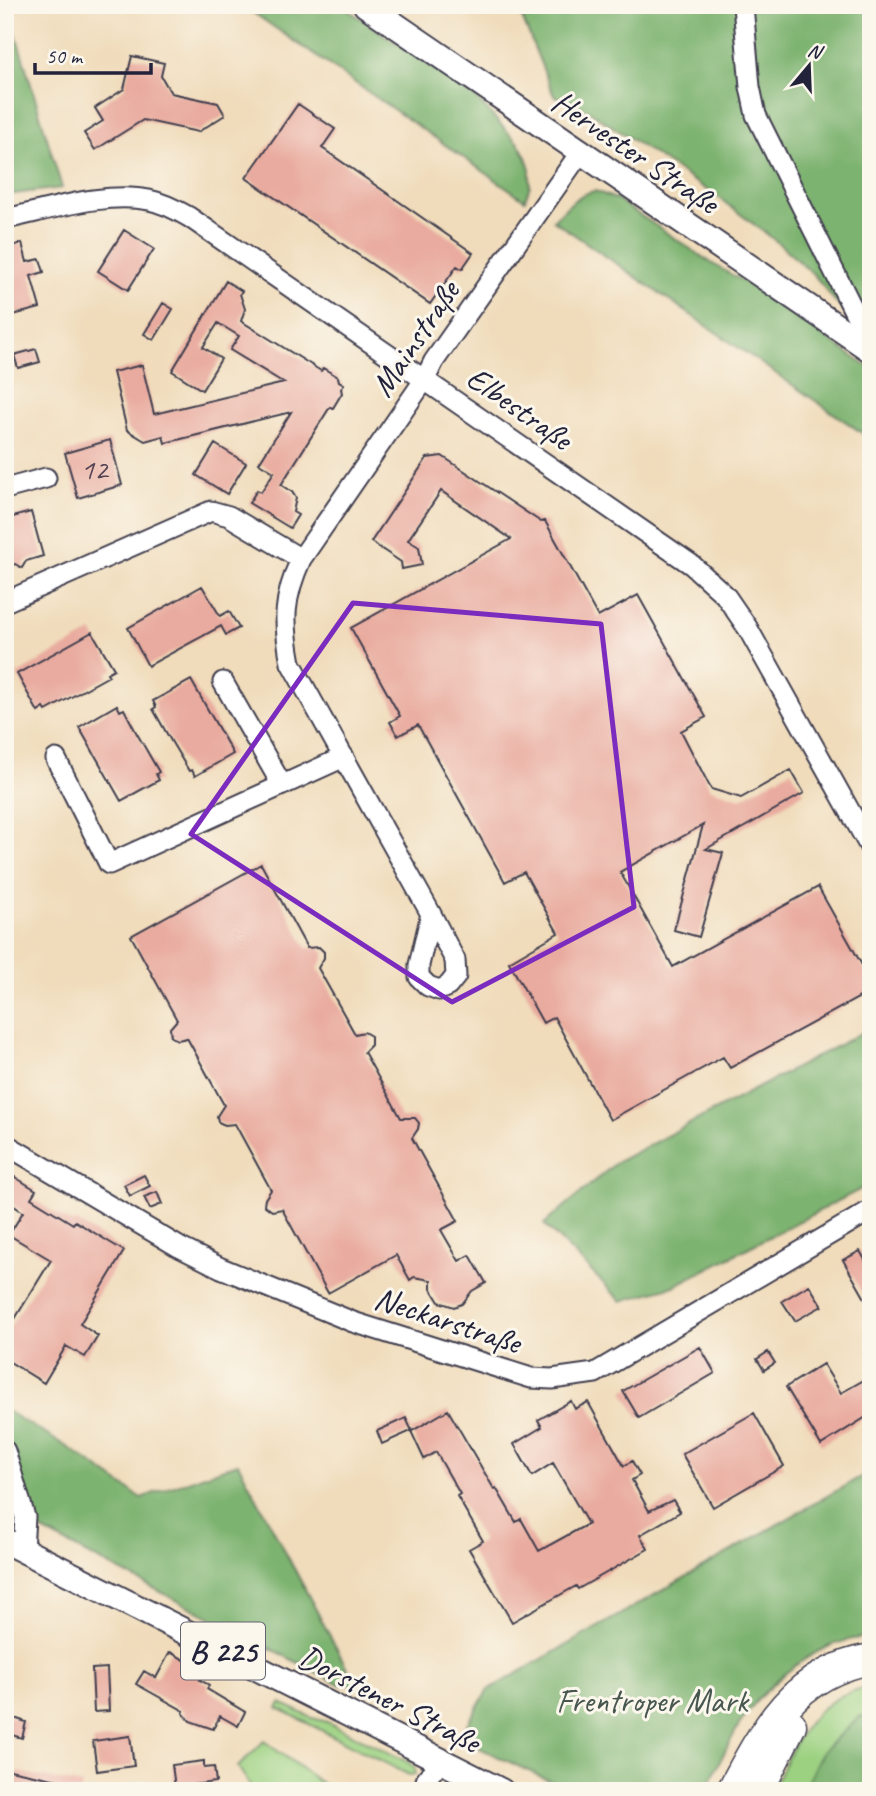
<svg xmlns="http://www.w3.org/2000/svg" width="876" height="1796" font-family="Caveat,sans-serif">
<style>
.green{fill:#9cd181;stroke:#5f7a5e;stroke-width:2}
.forest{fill:#7db36f;stroke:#506a55;stroke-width:2}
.building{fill:#e9ab9f}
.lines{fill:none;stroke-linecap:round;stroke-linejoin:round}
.minor-casing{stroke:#413e4e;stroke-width:23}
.major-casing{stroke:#413e4e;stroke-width:28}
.highway-casing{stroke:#413e4e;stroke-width:33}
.minor{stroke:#fff;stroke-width:19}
.major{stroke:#fff;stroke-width:24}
.highway{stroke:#fff;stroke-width:30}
.marked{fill:none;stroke:#7b2cbf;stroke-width:5;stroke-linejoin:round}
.labels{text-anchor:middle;stroke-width:6;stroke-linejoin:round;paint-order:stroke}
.number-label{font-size:30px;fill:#544454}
.shield{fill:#fbf7ec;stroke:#636270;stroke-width:2}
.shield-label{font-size:32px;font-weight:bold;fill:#22223b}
.street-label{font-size:33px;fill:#22223b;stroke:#fbf7ec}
.park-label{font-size:33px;fill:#475750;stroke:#fbf7ec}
</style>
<rect width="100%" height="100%" fill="#fbf7ec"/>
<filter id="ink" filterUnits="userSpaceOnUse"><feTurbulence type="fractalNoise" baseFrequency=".0143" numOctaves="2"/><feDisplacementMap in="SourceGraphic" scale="14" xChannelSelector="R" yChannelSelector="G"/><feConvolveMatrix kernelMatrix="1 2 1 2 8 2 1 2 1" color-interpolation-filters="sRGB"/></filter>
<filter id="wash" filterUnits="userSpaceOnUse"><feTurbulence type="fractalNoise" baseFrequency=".00686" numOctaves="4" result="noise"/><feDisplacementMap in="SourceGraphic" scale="28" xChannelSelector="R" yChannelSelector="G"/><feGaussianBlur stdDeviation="1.57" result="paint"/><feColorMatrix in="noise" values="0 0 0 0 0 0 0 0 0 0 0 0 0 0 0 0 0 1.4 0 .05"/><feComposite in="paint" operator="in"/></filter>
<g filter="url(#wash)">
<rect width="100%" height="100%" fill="#f0dcbb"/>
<path class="green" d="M871 1686V1716H861L822 1752 803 1791H771C796 1741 810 1698 871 1686Z
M281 1703 312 1718 327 1722 408 1762 415 1768V1774L409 1775 278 1708Z
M264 1741 332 1791H254L238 1767Z"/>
<path class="forest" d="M242 5H341L474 96 519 144 526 157 530 169V185L525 200Z
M517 5H871V328L838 305 814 275 776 241 719 198 589 111 571 101 554 96Z
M8 8 62 188 5 195V9Z
M595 191 616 199 713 264 748 284 871 369V439L553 220C567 208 576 194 595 191Z
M871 1028V1184L674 1286 621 1301 544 1224 617 1162Z
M5 1410 69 1448 141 1498 238 1463 356 1685H341L31 1525 5 1440Z
M871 1471V1637C823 1638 778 1674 749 1710 733 1731 718 1767 705 1791H571L469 1743 464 1729 488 1690Z
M861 1716H871V1791H803L822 1752Z"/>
<g id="blocks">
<path class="building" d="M132 56 164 63 161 76 171 93 218 103 225 115 198 132 143 120 95 150 84 133 103 121 95 108 124 89Z
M298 104 335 129 322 148 473 253 462 269 457 266 430 304 246 178Z
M124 230 154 249 128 290 98 271Z
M22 243 27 262 40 259 44 272 31 276 40 308 13 315 5 288V248Z
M226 281 242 291 240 294 245 309 241 321 321 371 323 368 338 377 339 381 344 384 341 389 342 393 333 408 330 407 281 485 292 492 296 498 293 512 298 515 290 528 249 503 257 490 261 492 274 472 259 463 291 412 165 443 163 436 145 441 127 430 113 372 142 365 154 414 284 383 230 350 239 336 218 323 203 347 221 359 202 390 172 371Z
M163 303 173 309 154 340 144 334Z
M36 349 40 362 18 368 14 355Z
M110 440 122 485 78 498 65 453Z
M215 444 246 463 227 494 196 475Z
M442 456 541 522 545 521 598 617 638 595 706 717 681 731 711 789 741 798 791 770 804 793 706 849 723 853 699 937 674 930 703 825 620 872 673 967 818 887 871 981V991L730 1068 723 1057 610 1120 554 1017 543 1023 509 962 558 933 524 872 505 882 418 725 398 736 390 722 400 716 351 628 511 539 441 491 408 540 419 547 422 565 402 569 401 562 371 542 427 458Z
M31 512 43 556 26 561 22 568 15 564 5 567V519Z
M202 586 220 616 229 611 239 628 226 635 221 626 148 666 128 628Z
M92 632 114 669 107 673 109 676 46 711 44 708 38 712 17 674Z
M191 680 233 754 195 776 192 770 189 771 171 741 153 709 156 707 153 701Z
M117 705 120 711 124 709 136 732 159 772 156 774 159 780 121 801 79 727Z
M261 864 307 948 319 947 324 952V958L318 968 355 1034 364 1032 371 1036V1045L364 1052 401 1118H415L419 1123 418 1129 412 1138 458 1221 441 1230 459 1261 470 1255 486 1283 472 1291 462 1304 454 1307 439 1302 431 1289V1280L414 1277 410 1280 396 1255 328 1293 282 1209 272 1211 264 1205 265 1199 271 1190 235 1124 225 1125 218 1122 217 1116 224 1105 187 1038 178 1040 171 1037 170 1028 177 1020 131 936Z
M5 1171 36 1190 31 1198 73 1224 75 1221 124 1251 80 1324 98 1336 85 1357 66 1346 44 1383 5 1359V1335L51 1260 9 1235 23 1212 5 1200Z
M144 1175 150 1186 130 1196 124 1185Z
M157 1192 162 1204 150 1209 144 1197Z
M860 1251 871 1270V1309L843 1260Z
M809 1285 822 1306 795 1321 782 1301Z
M700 1347 715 1373 639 1418 623 1391Z
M768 1352 775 1363 764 1370 757 1359Z
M823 1364 841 1393 871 1376V1414L821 1445 786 1387Z
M571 1401 575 1409 588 1402 624 1466 632 1461 640 1475 632 1480 649 1511 673 1500 680 1512 640 1535 648 1549 578 1589 576 1586 512 1622 469 1549 483 1541 457 1496 460 1494 436 1452 424 1459 411 1431 382 1444 377 1431 406 1418 412 1431 448 1410 494 1489 496 1488 516 1522 521 1519 539 1551 588 1524 553 1463 532 1476 514 1444 542 1427 538 1420Z
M754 1413 784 1466 713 1507 682 1454Z
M170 1652 205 1671 200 1680 209 1685 207 1689 245 1712 238 1726 220 1716 213 1729 190 1721 183 1713 184 1711 136 1684 144 1671 156 1678Z
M107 1668 109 1711 94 1712 92 1669Z
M5 1715 26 1722 22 1738 5 1733Z
M130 1736 134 1766 97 1771 93 1741Z
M204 1761V1768L214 1767 216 1782 175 1787 172 1765Z
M5 1769 82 1785 81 1791H5Z"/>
</g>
</g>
<g filter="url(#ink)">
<use href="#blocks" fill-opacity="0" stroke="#413e4e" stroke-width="2"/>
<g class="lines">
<g class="minor-casing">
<path id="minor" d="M743 5 750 87 756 115 871 345
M5 219C49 210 105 191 149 200 164 203 177 210 189 217L692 565 725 595 747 627 871 849
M5 489 46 478
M5 602 211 511 229 516 301 559
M223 682 282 785
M56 759 109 864 344 757
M431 914 419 965V977L428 986 439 990 448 986 456 976 455 960 431 914 291 663C283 621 283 599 301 559L425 379 434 361 580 153
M5 1144 179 1247 221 1268 353 1322 531 1378 552 1379 595 1373 871 1210
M5 1451 25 1517 23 1550
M423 1791 427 1778 441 1760"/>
</g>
<g class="major-casing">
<path id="major" d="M366 5 871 350
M5 1541 501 1791"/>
</g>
<g class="highway-casing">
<path id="highway" d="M732 1791C765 1728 795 1672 871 1659
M758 1791 791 1725"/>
</g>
<use href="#minor" class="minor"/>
<use href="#major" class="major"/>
<use href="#highway" class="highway"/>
</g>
</g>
<path class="marked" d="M353 603 601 624 634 907 452 1002 191 834Z"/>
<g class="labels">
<g class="number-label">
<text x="94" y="479">12</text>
</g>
<rect class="shield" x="181" y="1622.5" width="84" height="57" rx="5"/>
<g class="shield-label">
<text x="223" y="1662">B 225</text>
</g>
<g class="street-label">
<text transform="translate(636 151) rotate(34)" y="12">Hervester Straße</text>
<text transform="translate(414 338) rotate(-56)" y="12">Mainstraße</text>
<text transform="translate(520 407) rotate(35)" y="12">Elbestraße</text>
<text transform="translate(448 1319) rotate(18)" y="12">Neckarstraße</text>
<text transform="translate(390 1698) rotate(27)" y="12">Dorstener Straße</text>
</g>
<g class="park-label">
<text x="652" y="1712">Frentroper Mark</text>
</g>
</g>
<rect width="876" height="1796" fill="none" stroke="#fbf7ec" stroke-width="28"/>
<g transform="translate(809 66) rotate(19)" stroke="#fbf7ec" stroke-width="5" paint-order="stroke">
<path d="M0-5L12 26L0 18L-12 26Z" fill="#22223b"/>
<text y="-10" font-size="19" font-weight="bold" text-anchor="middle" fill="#22223b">N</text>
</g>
<path d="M35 63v10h116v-10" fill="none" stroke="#22223b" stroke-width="3.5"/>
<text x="46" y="63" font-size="21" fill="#22223b" stroke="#fbf7ec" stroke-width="5" paint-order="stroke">50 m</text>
</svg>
